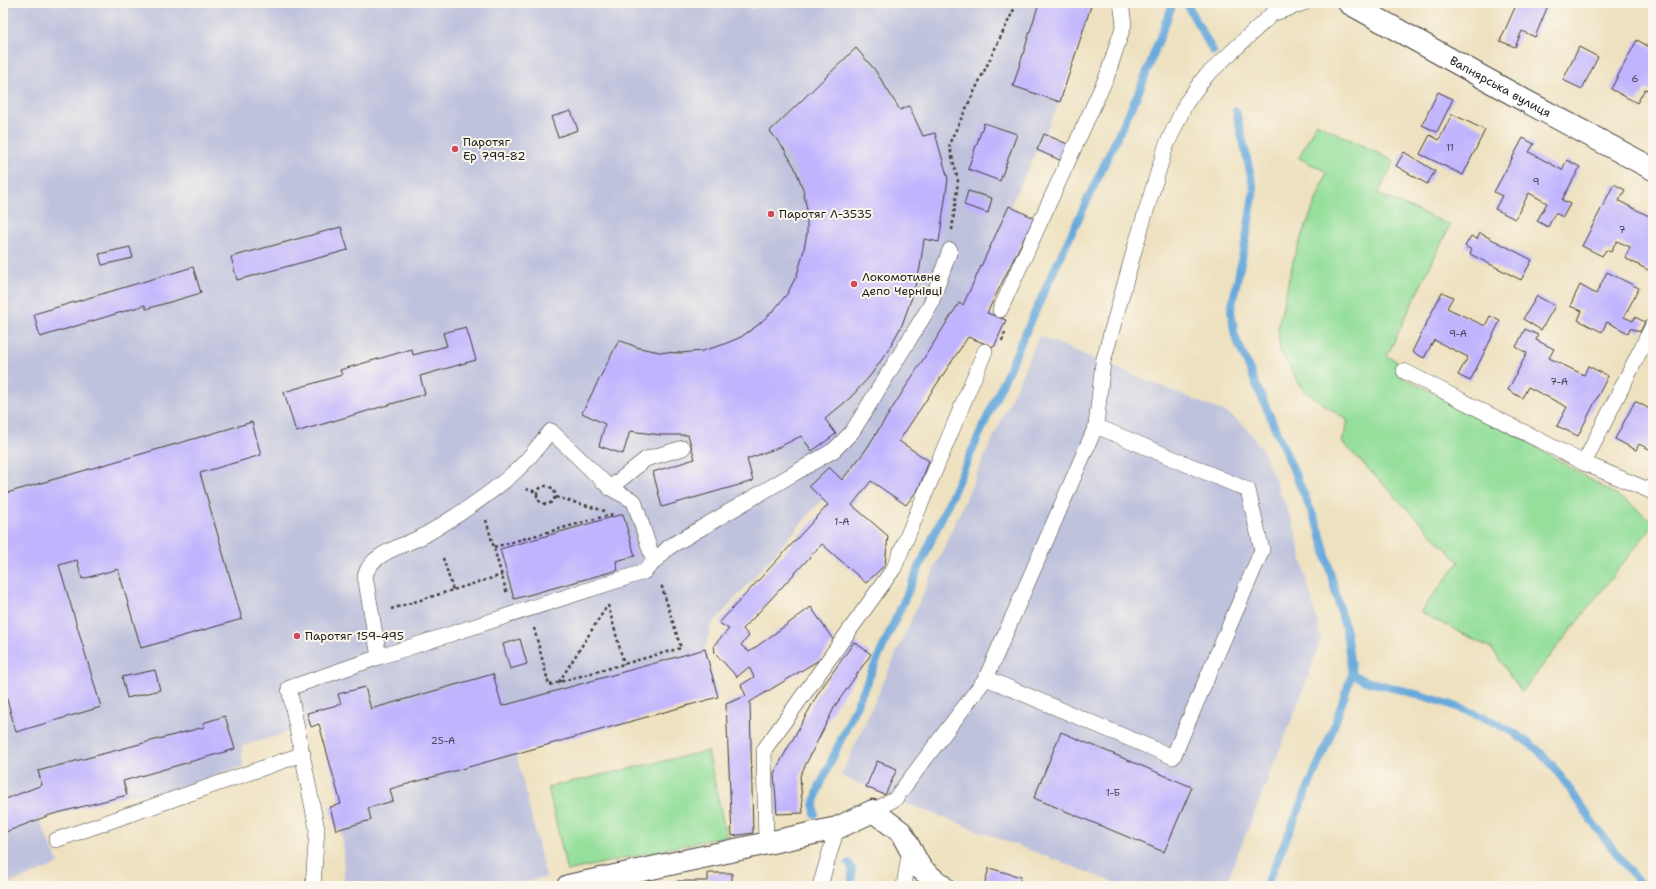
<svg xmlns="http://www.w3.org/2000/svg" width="1656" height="889" font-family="'Shantell Sans',sans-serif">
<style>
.industrial{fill:#bfc2dd}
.green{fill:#95df9b;stroke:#587e5c}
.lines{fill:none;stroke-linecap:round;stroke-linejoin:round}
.stream{stroke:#67a9db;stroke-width:8}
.building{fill:#c1b4fe}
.service-casing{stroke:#3c3a35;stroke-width:16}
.minor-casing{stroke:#3c3a35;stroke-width:24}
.path{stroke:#3c3a35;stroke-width:2.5;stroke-dasharray:3 3;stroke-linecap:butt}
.service{stroke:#fff;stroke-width:15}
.minor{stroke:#fff;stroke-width:22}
.poi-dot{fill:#d1495b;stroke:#fbf7ec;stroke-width:1.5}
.labels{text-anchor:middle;stroke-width:4;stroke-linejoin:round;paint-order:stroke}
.number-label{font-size:10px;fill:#454254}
.street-label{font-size:12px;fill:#1c1c1c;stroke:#fbf7ec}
.poi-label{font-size:12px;fill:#1c1c1c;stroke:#fbf7ec;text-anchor:start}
</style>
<rect width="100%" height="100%" fill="#fbf7ec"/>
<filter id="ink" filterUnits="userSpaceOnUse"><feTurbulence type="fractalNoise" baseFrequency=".025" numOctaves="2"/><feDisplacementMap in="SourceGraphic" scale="8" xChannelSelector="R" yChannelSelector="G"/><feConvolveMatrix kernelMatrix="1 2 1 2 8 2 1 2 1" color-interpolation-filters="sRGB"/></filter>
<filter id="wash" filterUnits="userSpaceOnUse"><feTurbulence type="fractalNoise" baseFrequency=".012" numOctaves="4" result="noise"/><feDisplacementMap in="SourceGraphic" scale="16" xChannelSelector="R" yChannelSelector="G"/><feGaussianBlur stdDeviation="0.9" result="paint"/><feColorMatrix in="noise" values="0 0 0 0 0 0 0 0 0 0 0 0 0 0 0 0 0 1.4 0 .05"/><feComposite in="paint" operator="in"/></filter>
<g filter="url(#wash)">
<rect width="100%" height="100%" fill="#eee1c0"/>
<path class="industrial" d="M3 3H750V9L787 3H1092L1060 102 963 305 959 303 865 451 711 626 705 649 718 697 516 753 546 877 507 886H344L343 841 340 829 336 830 330 807 341 803 318 724 242 746 243 766 164 792 127 795 39 819 59 864 3 886Z
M1039 336 1229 414 1246 427 1263 451 1294 526 1321 639 1300 699 1225 886H1124L895 799 841 776Z"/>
<path class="green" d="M1316 123 1394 161 1378 194 1450 225 1387 356 1403 365 1397 374 1522 438 1629 503 1653 522V525L1522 692 1491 648 1420 612 1459 562 1342 442 1348 421 1304 391 1280 351 1278 327 1294 257 1327 172 1299 158Z
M708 751 726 836 567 871 548 787Z"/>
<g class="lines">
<path class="stream" d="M1186 3 1213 51
M1236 111 1254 189 1246 239 1231 310 1235 336 1319 529 1346 632 1352 674 1332 732 1266 886
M1352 674 1365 681C1420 694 1503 715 1543 755 1561 773 1573 796 1588 816 1605 840 1624 863 1642 886
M815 814 814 806 818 790 1055 268 1141 87 1173 3
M849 863 852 869V886"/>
</g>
<g id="blocks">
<path class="building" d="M1039 3H1092L1060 102 1013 86Z
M1517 3H1549L1535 37 1522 31 1515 47 1500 41Z
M1637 40 1653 49 1652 69 1653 86 1650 91 1645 89 1637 103 1611 89Z
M1579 47 1598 57 1582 89 1563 80Z
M856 48 875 70 900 110 909 106 923 136 935 133 948 179 939 242 924 239 920 268 912 297 902 325 887 352 870 376 850 398 825 419 836 434 812 451 801 436 775 449 747 459 753 481 662 507 653 472 695 459 688 435H661L630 431 623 454 599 446 605 424 582 413 619 340 639 348 660 352 681 353 702 351 722 345 741 337 758 325 774 310 787 294 797 275 803 254 807 233V210L803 189 795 168 784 149 770 131Z
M1438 92 1453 99 1437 132 1422 125Z
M571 111 578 130 558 137 551 117Z
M1452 114 1485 130 1463 175 1420 154 1430 135 1439 140Z
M984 123 1017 134 1000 181 968 169Z
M1044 134 1070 145 1062 161 1037 150Z
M1523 138 1534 144 1529 152 1562 170 1567 160 1580 167 1562 200 1570 204 1563 217 1555 213 1548 227 1537 221 1547 203 1529 193 1515 219 1495 209 1502 196 1494 192Z
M1404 152 1435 171 1427 184 1396 166Z
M1614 184 1625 190 1619 201 1653 218V264L1650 271 1625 258 1630 247 1617 241 1611 252 1606 250 1602 256 1582 246Z
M968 191 992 198 988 213 964 205Z
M1009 206 1034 218 987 313 1006 320 994 347 968 337 899 441 929 461 919 488 906 505 871 481 852 505 888 536 885 565 866 583 822 544 743 629 749 636 741 645 749 652 811 607 834 641 819 660 750 702 753 833 732 836 726 704 746 696 741 685 754 677 749 667 737 677 715 653 714 645 729 629 719 623 828 505 809 486 829 467 842 480 865 451 959 303 963 305Z
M341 227 348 250 237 280 231 257Z
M1480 233 1532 260 1521 280 1470 254 1472 250 1465 246 1471 236 1477 239Z
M130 247 133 258 102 265 99 254Z
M193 267 201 293 146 309 145 305 40 337 34 314Z
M1607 272 1639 288 1624 317 1633 321 1635 317 1645 322 1640 332 1630 328 1628 333 1607 322 1602 332 1578 320 1582 311 1570 306 1580 285 1596 294Z
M1442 292 1453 297 1447 308 1485 326 1490 316 1500 321 1470 381 1458 375 1468 357 1434 340 1424 358 1412 352Z
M1537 296 1555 306 1541 330 1523 319Z
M466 327 476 360 420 376 425 394 296 432 284 392 342 375 340 370 412 349 413 355 447 346 443 333Z
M1525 329 1538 335 1536 340 1554 349 1549 358 1584 375 1588 366 1608 376 1578 436 1557 426 1567 407 1528 387 1522 398 1508 390 1527 353 1516 347Z
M1635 401 1653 411V451L1639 444 1636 450 1615 439Z
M252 422 261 455 200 473 242 619 141 648 118 569 82 579 77 560 59 565 101 707 16 732 5 692H3V657L6 656 3 647V494Z
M623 514 635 556 616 561 618 570 514 599 500 549Z
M520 639 527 664 510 669 503 644Z
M854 642 871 654 835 706 800 776 803 813 777 814 774 773 819 692Z
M705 649 718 697 390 789 393 801 368 808 371 820 336 830 330 807 341 804 319 724 311 727 307 713 341 704 338 694 365 687 371 709 493 674 502 706Z
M155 670 160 690 127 698 122 677Z
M225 716 235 749 123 781 127 795 50 815 3 833V800L42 785 38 771 204 727 203 723Z
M1061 732 1192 787 1164 852 1034 798Z
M877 761 897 769 885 795 866 787Z
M989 868 1021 877 1018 886H984Z
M708 873H732V886H677V881H708Z"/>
</g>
</g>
<g filter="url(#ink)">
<use href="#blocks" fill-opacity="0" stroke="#3c3a35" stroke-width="1"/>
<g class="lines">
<g class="service-casing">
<path id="service" d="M1000 310 1107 76 1124 24 1121 3
M1404 371 1584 463 1653 492
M1096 426 1103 362 1136 244 1166 146 1186 103 1204 78 1272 14 1304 3
M1584 463 1653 325
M610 488 646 459 683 448
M379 657 644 572 669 547 834 450 852 432 930 306 950 250
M873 811 895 799 986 678 1096 426 1248 490 1262 550 1173 757 986 678
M56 840 303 754
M766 843 764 750 894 568 985 351
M313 886 317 829 289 688 379 657 365 576C371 552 405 546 425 535 457 516 492 494 519 468 531 457 540 443 551 431L610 488 634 501 654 562
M820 886 837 828
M904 886 910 849"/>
</g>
<g class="minor-casing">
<g id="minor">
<path id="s1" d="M1349 3 1520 98 1653 169"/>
<path d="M568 886 837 828 873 811 901 832 921 869 942 886"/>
</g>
</g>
<path class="path" d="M952 230 958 181 949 144 1017 3
M1002 341 1006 330
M537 495a9 9 0 1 1 18 0a9 9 0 1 1-18 0Z
M526 489 537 492
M556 497 605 511
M486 520 507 594
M494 547 613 514
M443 558 453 590
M608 605 624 664
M391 609 502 575
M534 628 549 685 681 648 661 584
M559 682 607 606"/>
<use href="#service" class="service"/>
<use href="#minor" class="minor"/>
</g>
</g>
<g class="poi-dot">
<circle cx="455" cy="149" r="4"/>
<circle cx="771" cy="214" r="4"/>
<circle cx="854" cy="284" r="4"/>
<circle cx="297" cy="636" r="4"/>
</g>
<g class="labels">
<g class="number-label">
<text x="1635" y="82">6</text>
<text x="1450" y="151">11</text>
<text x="1536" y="185">9</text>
<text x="1622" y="233">7</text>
<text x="1458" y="337">9-А</text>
<text x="1559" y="385">7-А</text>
<text x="842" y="525">1-А</text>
<text x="443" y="744">25-А</text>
<text x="1113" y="796">1-Б</text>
</g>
<g class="street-label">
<text dy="4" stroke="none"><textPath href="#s1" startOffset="173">Вапнярська вулиця</textPath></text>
</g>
<g class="poi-label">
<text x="463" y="146">Паротяг<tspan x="463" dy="14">Ер 799-82</tspan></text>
<text x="779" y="218">Паротяг Л-3535</text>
<text x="862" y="281">Локомотивне<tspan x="862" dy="14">депо Чернівці</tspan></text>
<text x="305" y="640">Паротяг 159-495</text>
</g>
</g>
<rect width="1656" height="889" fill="none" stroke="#fbf7ec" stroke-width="16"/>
</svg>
